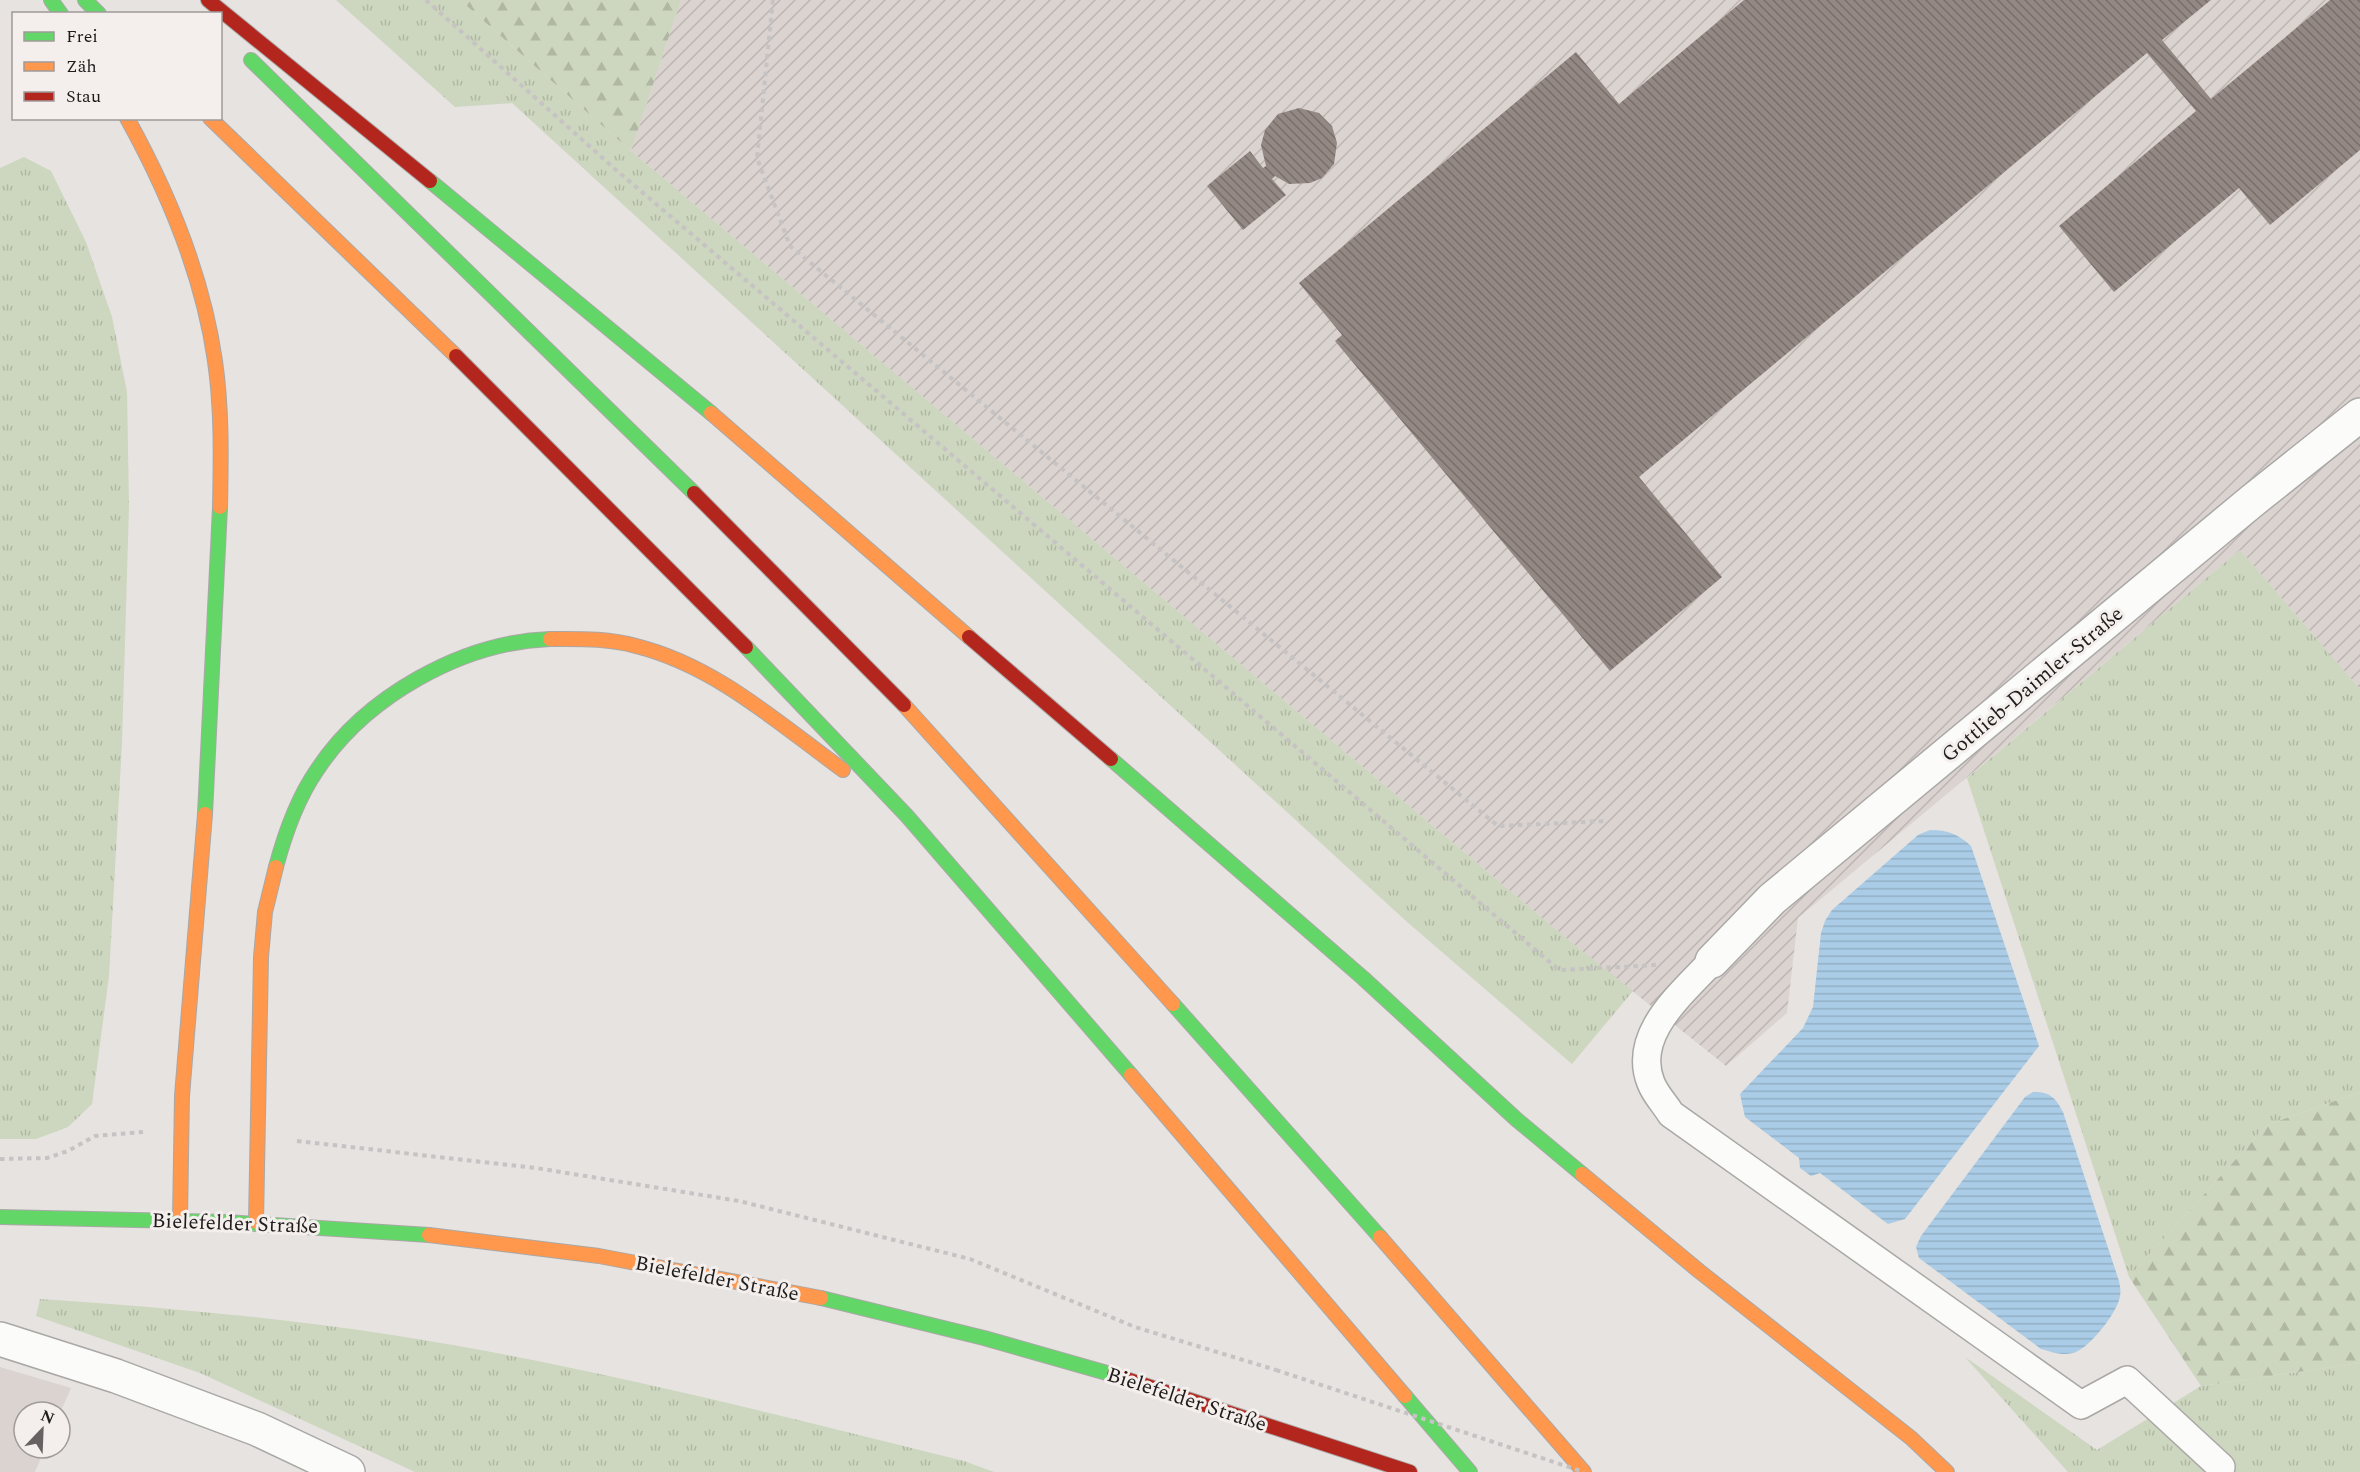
<svg xmlns="http://www.w3.org/2000/svg" width="2360" height="1472" font-family="Spectral,serif">
<style>
.built{fill:#dbd3d0}
.industrial{fill:url(#industrial-furrows)}
.grass{fill:url(#grass-tufts)}
.forest{fill:url(#forest-firs)}
.water{fill:url(#water-rules)}
.building{fill:url(#building-back-hatch)}
.lines{fill:none;stroke-linecap:round;stroke-linejoin:round}
.lane-casing{stroke:#aaa8a6;stroke-width:30}
.street-casing{stroke:#aaa8a6;stroke-width:36}
.fast-casing{stroke:#aaa8a6;stroke-width:16}
.slow-casing{stroke:#aaa8a6;stroke-width:16}
.jam-casing{stroke:#aaa8a6;stroke-width:16}
.path{stroke:#c5c3c3;stroke-width:4;stroke-dasharray:4.5 4.5;stroke-linecap:butt}
.lane{stroke:#fbfbfa;stroke-width:27}
.street{stroke:#fbfbfa;stroke-width:33}
.fast{stroke:#63d668;stroke-width:14}
.slow{stroke:#ff974d;stroke-width:14}
.jam{stroke:#b3261e;stroke-width:14}
.path-bridge{stroke:#c5c3c3;stroke-width:4;stroke-dasharray:4.5 4.5;stroke-linecap:butt}
.labels{text-anchor:middle;stroke-width:6;stroke-linejoin:round;paint-order:stroke}
.street-label{font-size:21px;fill:#1f1d1c;stroke:#f4efed}
</style>
<defs>
<pattern id="industrial-furrows" width="10" height="10" patternUnits="userSpaceOnUse" patternTransform="scale(1.5)"><rect width="10" height="10" fill="#dbd3d0"/><path d="M-1 1l2-2M0 10L10 0M9 11l2-2" fill="none" stroke="#bcb5b2"/></pattern>
<pattern id="grass-tufts" width="24" height="20" patternUnits="userSpaceOnUse" patternTransform="scale(1.5)"><rect width="24" height="20" fill="#cdd6be"/><path d="M3 7l-1-3M5 7V3M7 7l1-3M15 17l-1-3M17 17v-4M19 17l1-3" fill="none" stroke="#b0b7a3"/></pattern>
<pattern id="forest-firs" width="22" height="20" patternUnits="userSpaceOnUse" patternTransform="scale(1.5)"><rect width="22" height="20" fill="#cdd6be"/><path d="M5 1l3.5 6h-7zM16 11l3.5 6h-7z" fill="#b0b7a3"/></pattern>
<pattern id="water-rules" width="6" height="5" patternUnits="userSpaceOnUse" patternTransform="scale(1.5)"><rect width="6" height="5" fill="#aacce6"/><path d="M0 2.5h6" fill="none" stroke="#92afc5"/></pattern>
<pattern id="building-back-hatch" width="6" height="6" patternUnits="userSpaceOnUse" patternTransform="scale(1.5)"><rect width="6" height="6" fill="#938883"/><path d="M-1 5l2 2M0 0l6 6M5-1l2 2" fill="none" stroke="#776f6a"/></pattern>
</defs>
<rect width="100%" height="100%" fill="#e6e3e1"/>
<path class="built" d="M0 1367 71 1388 60 1413 24 1412V1448H45L35 1472H0Z"/>
<path class="industrial" d="M681 0H2360V689L2240 550 1798 918 1787 1013 1726 1066 1571 942 631 151Z"/>
<path class="grass" d="M336 0H460L631 151 1571 942 1633 991 1572 1064 1406 921 512 103 455 107Z
M24 157 51 171 86 242 112 317 127 392 129 506 122 743 109 976 92 1104 68 1127 36 1139H0V168Z
M2240 550 2360 689V1092L2267 1125 2129 1277 1967 778Z
M40 1299C158 1307 275 1317 392 1335 585 1365 774 1414 964 1461L994 1472H415L200 1373 36 1316Z
M1965 1357 2097 1450 2201 1386 2360 1363V1472H2068Z"/>
<path class="forest" d="M460 0H681L631 151Z
M2360 1092V1363L2201 1386 2129 1277 2267 1125Z"/>
<path class="water" d="M1930 830C1948 830 1958 834 1971 846L2039 1046 1905 1219 1888 1224 1820 1173 1811 1176 1800 1168 1799 1158 1745 1117 1740 1094 1803 1028 1813 1007 1821 933 1825 921 1832 910 1918 835Z
M2033 1092C2050 1092 2055 1097 2063 1112L2119 1281C2120 1286 2121 1291 2120 1296 2118 1312 2089 1349 2073 1353 2061 1356 2052 1352 2041 1349L1919 1258 1916 1247 1921 1236 2025 1097Z"/>
<path class="building" d="M1744 0H2211L2162 40 2211 99 2330 0H2360V150L2270 225 2239 188 2114 292 2059 226 2196 111 2147 53 1639 477 1722 577 1610 671 1335 341 1342 335 1299 283 1576 52 1619 104Z
M1299 108 1319 113 1332 126 1337 143 1334 164 1322 178 1310 183 1289 184 1275 176 1272 179 1286 195 1243 230 1207 186 1250 151 1263 168 1266 166 1261 145 1265 130 1278 114Z"/>
<g class="lines">
<g class="lane-casing">
<path id="lane" d="M1712 961C1683 993 1631 1034 1651 1083 1655 1094 1665 1104 1671 1114L2081 1405 2127 1380 2221 1467"/>
</g>
<g class="street-casing">
<path id="street" d="M1712 961 1772 899 2252 501 2360 415
M0 1339 116 1376 257 1429 348 1472"/>
</g>
<g class="fast-casing">
<path id="fast" d="M51 0 61 14
M85 0 99 14
M251 60 694 493
M430 181 711 413
M746 647 907 816 1131 1075
M1111 759 1363 978 1516 1119 1582 1174
M205 814 220 507
M276 867C285 833 297 799 317 770 365 697 462 642 550 639
M1173 1004 1380 1237
M0 1217 226 1222 429 1235
M821 1298 984 1338 1114 1375
M1405 1396 1470 1472"/>
</g>
<g class="slow-casing">
<path id="slow" d="M127 118C168 192 203 277 215 361 222 409 221 459 220 507
M210 118 456 356
M711 413 969 637
M550 639C579 639 608 638 636 646 716 666 778 723 843 770
M904 705 1173 1004
M1131 1075 1405 1396
M1582 1174 1699 1271 1911 1438 1947 1472
M180 1219 182 1096 205 814
M256 1222 261 957 265 912 276 867
M429 1235 599 1256 821 1298
M1380 1237 1584 1472"/>
</g>
<g class="jam-casing">
<path id="jam" d="M208 0 430 181
M456 356 746 647
M694 493 904 705
M969 637 1111 759
M1114 1375 1410 1472"/>
</g>
<path class="path" d="M426 0 616 170 1559 970 1658 965
M773 0 757 158 790 246 1498 826 1607 821
M297 1141 536 1168 739 1201 970 1259 1135 1327 1276 1370
M0 1159 47 1158 68 1151 95 1136 143 1132"/>
<use href="#lane" class="lane"/>
<use href="#street" class="street"/>
<use href="#fast" class="fast"/>
<use href="#slow" class="slow"/>
<use href="#jam" class="jam"/>
<path class="path-bridge" d="M1276 1370 1584 1472"/>
</g>
<g class="labels">
<g class="street-label">
<text transform="translate(2032 684) rotate(-40)" y="7">Gottlieb-Daimler-Straße</text>
<text transform="translate(235 1223) rotate(2)" y="7">Bielefelder Straße</text>
<text transform="translate(717 1278) rotate(11)" y="7">Bielefelder Straße</text>
<text transform="translate(1187 1399) rotate(18)" y="7">Bielefelder Straße</text>
</g>
</g>
<rect x="12" y="12" width="210" height="108" fill="#f4efed" stroke="#9f9b99" stroke-width="1.5"/>
<rect x="24" y="32" width="30" height="9" fill="#63d668" stroke="#9f9b99" stroke-width="1.5"/>
<text x="66" y="42" font-size="18" fill="#1f1d1c">Frei</text>
<rect x="24" y="62" width="30" height="9" fill="#ff974d" stroke="#9f9b99" stroke-width="1.5"/>
<text x="66" y="72" font-size="18" fill="#1f1d1c">Zäh</text>
<rect x="24" y="92" width="30" height="9" fill="#b3261e" stroke="#9f9b99" stroke-width="1.5"/>
<text x="66" y="102" font-size="18" fill="#1f1d1c">Stau</text>
<g transform="translate(42 1430) rotate(23)"><circle r="28" fill="#f4efed" stroke="#9f9b99" stroke-width="1.5"/>
<path d="M0-4.5L10 22L0 15L-10 22Z" fill="#656261"/>
<text y="-9" font-size="16" font-weight="bold" text-anchor="middle" fill="#1f1d1c">N</text>
</g>
</svg>
